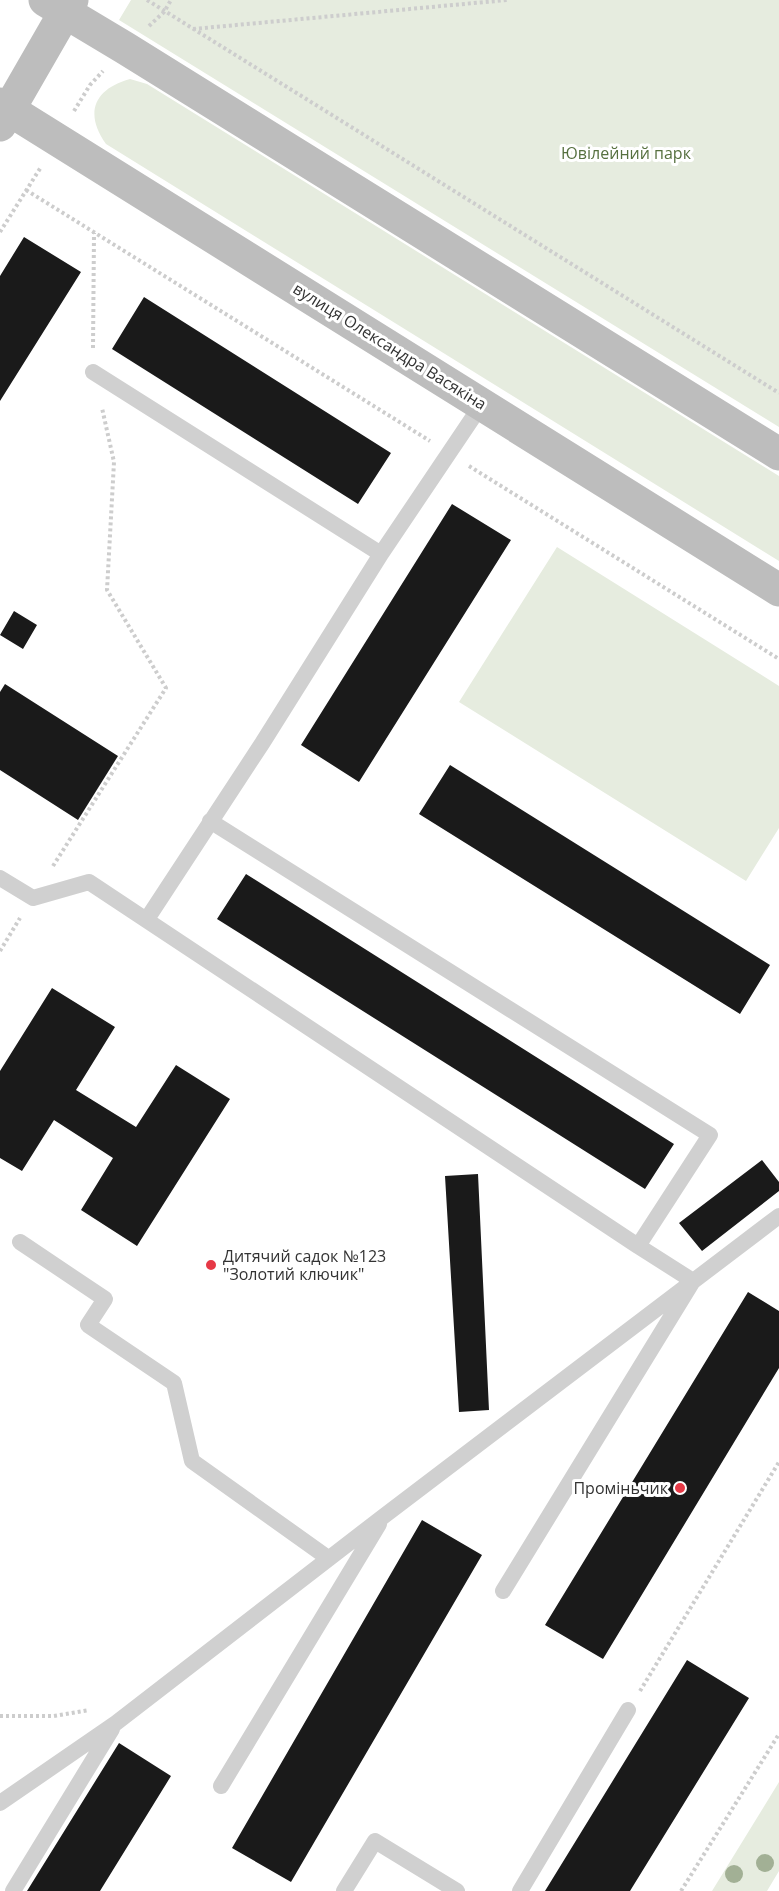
<svg xmlns="http://www.w3.org/2000/svg" width="779" height="1891" font-family="'Open Sans',sans-serif">
<style>
.green{fill:#e6ecdf}
.building{fill:#1a1a1a}
.lines{fill:none;stroke-linecap:round;stroke-linejoin:round}
.path{stroke:#cdcdcd;stroke-width:4;stroke-dasharray:3 3;stroke-linecap:butt}
.lane{stroke:#d0d0d0;stroke-width:16}
.secondary{stroke:#bdbdbd;stroke-width:33}
.tree{fill:#a2b095}
.poi-dot{fill:#e63946;stroke:#fff;stroke-width:2}
.labels{text-anchor:middle;stroke-width:6;stroke-linejoin:round;paint-order:stroke}
.park-label{font-size:16px;fill:#56703f;stroke:#fff}
.street-label{font-size:16px;fill:#333;stroke:#fff}
.poi-label{font-size:16px;fill:#333;stroke:#fff;text-anchor:start}
</style>
<rect width="100%" height="100%" fill="#fff"/>
<path class="green" d="M131 0H779V427L119 20Z
M130 79 147 84 779 476V561L106 144C84 113 94 89 130 79Z
M557 547 779 686V828L746 881 459 702Z
M779 1782V1871L767 1891H712Z"/>
<path class="building" d="M24 237 81 272 0 401V276Z
M144 297 391 453 358 504 112 349Z
M452 504 511 540 359 782 301 745Z
M14 611 37 625 23 649 0 635Z
M5 684 118 756 78 820 0 770V692Z
M450 765 770 965 740 1014 419 814Z
M246 874 674 1144 645 1189 217 919Z
M52 988 115 1027 76 1090 136 1127 176 1065 230 1099 137 1246 81 1210 113 1158 54 1120 22 1171 0 1158V1071Z
M762 1160 779 1182V1191L702 1251 679 1223Z
M478 1174 489 1410 459 1412 445 1176Z
M748 1292 779 1311V1368L603 1659 545 1625Z
M422 1520 482 1555 291 1882 232 1848Z
M687 1660 749 1698 630 1891H545Z
M119 1743 171 1776 100 1891H27Z"/>
<g class="lines">
<path class="path" d="M147 0 779 393
M149 26 164 12 171 0
M193 29 507 0
M74 111 90 85 103 71
M26 190 430 441
M0 232 41 167
M93 348 94 233
M469 466 779 659
M53 866 166 688 107 590 114 462 102 408
M0 951 20 918
M640 1691 779 1462
M0 1716H54L89 1710
M681 1891 779 1734"/>
<path class="lane" d="M93 372 381 554
M0 878 33 898 89 882 638 1246 710 1135 210 821
M147 919 263 742 381 554 482 404
M20 1242 105 1299 88 1325 174 1383 192 1461 328 1558
M503 1591 693 1281 638 1246
M221 1786 379 1524
M0 1803 116 1723 384 1516 779 1216
M13 1891 112 1729
M344 1891 375 1841 457 1891
M520 1891 628 1710"/>
<path class="secondary" d="M45 0 125 48 779 454
M0 104 779 590
M0 125 72 0"/>
</g>
<g class="tree">
<circle cx="765" cy="1863" r="9"/>
<circle cx="734" cy="1874" r="9"/>
</g>
<g class="poi-dot">
<circle cx="211" cy="1265" r="6"/>
<circle cx="680" cy="1488" r="6"/>
</g>
<g class="labels">
<g class="park-label">
<text x="626" y="159">Ювілейний парк</text>
</g>
<g class="street-label">
<text transform="translate(390 346) rotate(32)" y="6">вулиця Олександра Васякіна</text>
</g>
<g class="poi-label">
<text x="223" y="1262">Дитячий садок №123<tspan x="223" dy="18">"Золотий ключик"</tspan></text>
<text x="668" y="1494" text-anchor="end">Проміньчик</text>
</g>
</g>
</svg>
